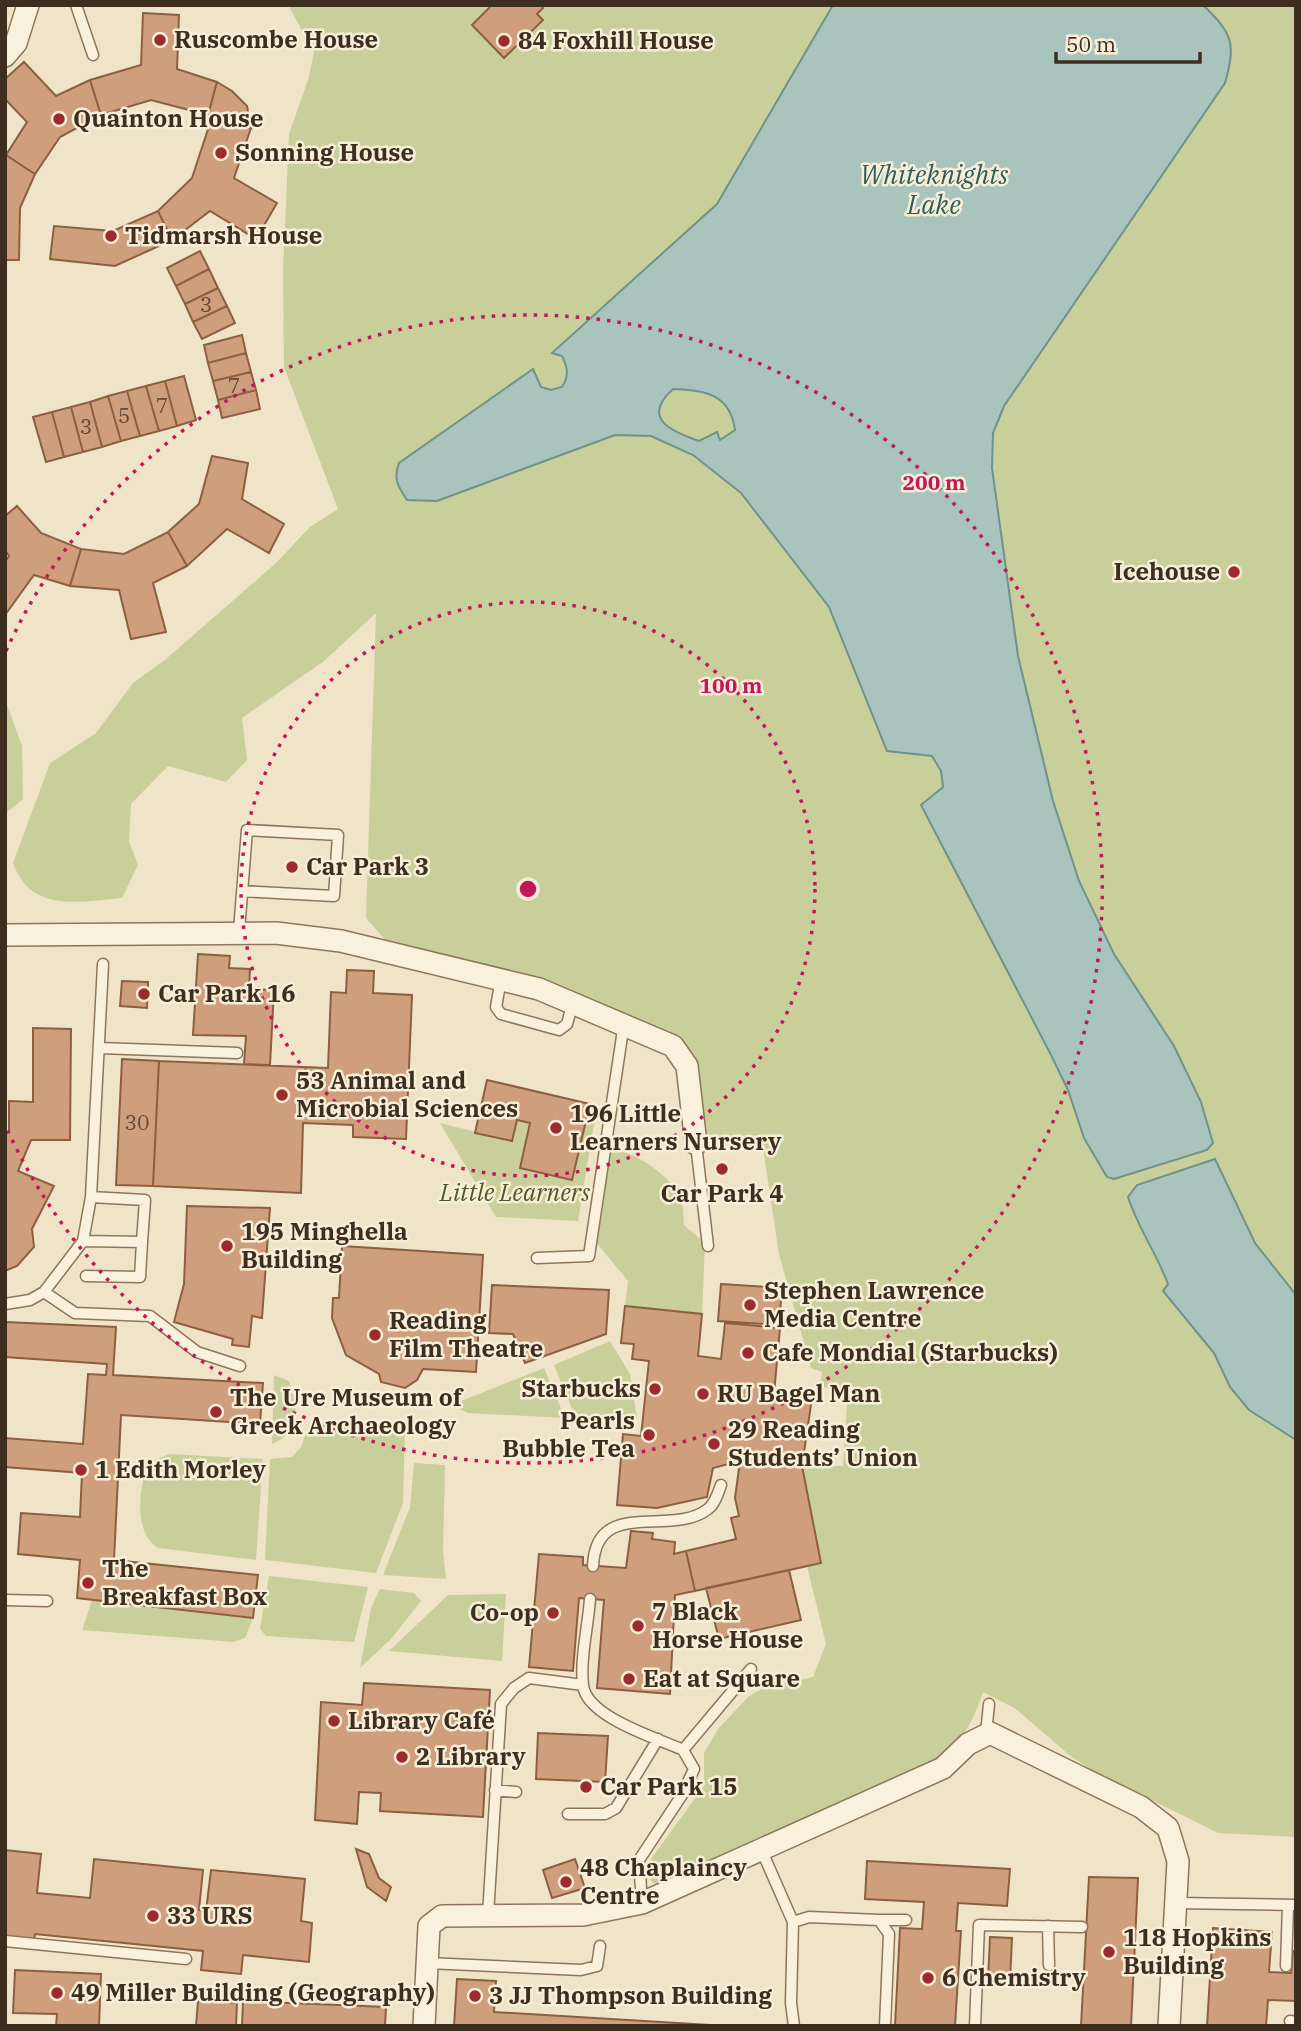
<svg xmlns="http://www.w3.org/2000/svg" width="1301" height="2031" font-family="'IBM Plex Serif',serif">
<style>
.green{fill:#c9cf9b}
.water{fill:#a9c4bc;stroke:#6f938a;stroke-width:2;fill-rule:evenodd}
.building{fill:#cf9f7d;stroke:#8d5f41;stroke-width:2}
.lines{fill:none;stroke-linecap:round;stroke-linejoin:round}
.service-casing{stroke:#8d765c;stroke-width:13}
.minor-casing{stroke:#8d765c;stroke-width:24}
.service{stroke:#faf1dc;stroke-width:10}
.minor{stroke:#faf1dc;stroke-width:21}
.ring{fill:none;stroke:#c2185b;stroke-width:3.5;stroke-dasharray:3.5 7}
.poi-dot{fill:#9e2a2b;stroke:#f7eed8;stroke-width:2.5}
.labels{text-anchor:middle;stroke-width:5;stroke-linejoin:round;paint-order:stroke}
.number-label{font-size:21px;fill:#624a37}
.poi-label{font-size:24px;font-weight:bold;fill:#3d2e20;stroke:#f7eed8;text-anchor:start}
.park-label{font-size:24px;font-style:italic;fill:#4d5a26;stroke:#f7eed8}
.water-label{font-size:26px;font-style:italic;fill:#2f5d5a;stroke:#f7eed8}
.centre{fill:#c2185b;stroke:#f7eed8;stroke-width:3.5}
.ring-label{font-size:21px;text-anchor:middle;font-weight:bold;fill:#c2185b;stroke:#f7eed8;stroke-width:5;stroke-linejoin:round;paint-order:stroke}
</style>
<rect width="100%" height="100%" fill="#f0e4c8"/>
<path class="green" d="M288 5H1296V1837L1218 1833 1093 1771 1068 1754 1016 1709 983 1692C972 1725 963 1740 935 1761L665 1882 655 1884C644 1876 645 1870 651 1859L704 1786V1753L718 1729 749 1696 764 1688 813 1677 826 1644 807 1566 821 1563 802 1466H843L848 1390 820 1387 822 1372 811 1368 779 1254 762 1141 696 1144 673 1046 389 944 366 918 376 613 324 661 242 718 247 760 226 782 168 766 131 804 129 841 138 865 122 898C78 902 31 913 13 863L50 763 96 733 133 683 166 659 276 563 310 527 338 509 284 367 283 270 289 134 308 80 314 52Z
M5 699 22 746 23 799 5 814Z
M590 1104 597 1106 578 1221 496 1217 440 1123 512 1141 517 1120 530 1123 520 1168 572 1180Z
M611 1148C636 1153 664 1172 679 1193 684 1200 683 1216 684 1225L705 1243 702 1314 625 1306 628 1281 595 1241Z
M610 1341 630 1374 637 1418H576L554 1365Z
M544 1368 565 1418 468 1413 459 1409V1402Z
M274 1375 289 1381C298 1406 301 1433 272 1444Z
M310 1422 405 1428 403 1503 376 1573 265 1560 270 1459 292 1457 301 1447Z
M169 1454 263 1459 256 1560 158 1548C133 1532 139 1489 148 1463Z
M414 1463 445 1465 443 1551 446 1579 383 1575 410 1507Z
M269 1576 368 1587 354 1642 266 1636 260 1629Z
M380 1589 414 1593 421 1601 391 1639 360 1668 371 1608Z
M506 1594 502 1661 389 1651 448 1595Z
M92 1600 253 1618 245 1638 234 1642 82 1630Z"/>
<path class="water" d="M833 5H1203C1233 34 1236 43 1225 83L1004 406 993 433 992 468 1018 656 1053 801 1079 881 1114 954 1174 1046 1201 1102 1213 1143 1207 1150 1114 1179 1107 1177 1084 1138 1068 1090 1051 1055 921 805 943 787 941 771 932 756 887 751 829 607 741 493 693 455 651 436 615 435 437 501 407 500C398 487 393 478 399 463L533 369 541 387 551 390 562 387C569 376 568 368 562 356L552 353 717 204ZM673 389C705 390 730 394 735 430L720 440 717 432 699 441C670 431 641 418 673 389Z
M1215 1159 1255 1243 1296 1295V1440L1249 1410 1230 1387 1214 1353 1163 1291 1168 1284C1157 1254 1138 1228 1128 1197L1137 1185Z"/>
<path class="building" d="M492 5H540L543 8 537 14 543 20 504 58 472 25Z
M143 13 179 15 177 69 217 82 208 115 151 100 101 115 90 80 141 65Z
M24 62 56 96 90 80 101 115 60 137 35 174 6 155 27 122 5 99V79Z
M217 82 232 91 247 106 251 128 208 115Z
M212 117 251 128 234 178 277 203 256 239 210 211 172 240 158 211 192 178Z
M6 155 35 174 20 208 19 260H5Z
M158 211 172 240 115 266 50 259 54 226 113 231Z
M200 251 209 269 176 286 167 268Z
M209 269 218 288 185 304 176 286Z
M218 288 227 306 193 322 185 304Z
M227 306 235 323 202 339 193 322Z
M242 335 246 353 208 363 204 345Z
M246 353 251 372 213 381 208 363Z
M251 372 256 390 218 400 213 381Z
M184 376 196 420 177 426 165 381Z
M165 381 177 426 159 431 146 386Z
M146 386 159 431 140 436 127 391Z
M256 390 260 409 222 418 218 400Z
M127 391 140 436 121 441 108 396Z
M108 396 121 441 102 447 90 402Z
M90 402 102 447 83 452 71 407Z
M71 407 83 452 64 457 52 412Z
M52 412 64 457 46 462 33 417Z
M212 456 248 463 242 499 284 524 269 553 227 529 187 566 168 532 199 504Z
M17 506 41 533 81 549 70 586 34 575 5 615V562L9 556 5 550V516Z
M168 532 187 566 153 583 166 632 131 639 119 590 70 586 81 549 124 554Z
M198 954 230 956 229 968 250 969 249 989 274 990 270 1065 244 1064 246 1036 193 1035Z
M347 970 374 971 373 993 412 995 406 1139 353 1137V1125L303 1123 301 1193 153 1186 159 1061 328 1068 331 992 346 993Z
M122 981 148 982 147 1008 120 1006Z
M33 1028 71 1029 70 1140H31L18 1171 54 1186 32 1229 34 1247 17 1266 5 1271V1132H9V1101L33 1102Z
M122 1059 159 1061 153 1186 116 1185Z
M487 1080 590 1104 572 1180 520 1168 530 1123 517 1120 512 1141 475 1133Z
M187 1206 270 1208 262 1318 252 1316 249 1347 232 1345 233 1339 174 1322 184 1284Z
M342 1246 483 1255 476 1372 423 1369 417 1380 405 1388 381 1382 379 1374 346 1355 332 1318 333 1298H339Z
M721 1284 782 1288 779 1325 718 1321Z
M492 1285 609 1290 606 1334 525 1363 513 1334 489 1333Z
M625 1306 702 1314 698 1356 721 1359 725 1323 780 1328 774 1394 812 1398 802 1466 821 1563 695 1591 686 1551 736 1539 731 1518 739 1516 735 1498 740 1461 713 1468 707 1497 657 1508 617 1505 623 1434 641 1436 649 1361 632 1359 634 1344 621 1343Z
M5 1322 116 1327 113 1375 263 1383 260 1424 121 1415 114 1560 258 1575 253 1618 77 1598 80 1560 18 1554 21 1513 80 1517 82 1473 5 1467V1438L83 1444 88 1374 106 1375 107 1364 5 1357Z
M631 1531 653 1533 652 1539 675 1542 674 1554 686 1551 695 1591 675 1595 670 1694 597 1688 604 1600 579 1598 573 1671 529 1667 539 1554 583 1557V1565L626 1568Z
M789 1570 801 1620 719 1639 706 1588Z
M364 1683 490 1690 483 1817 380 1811 381 1793 359 1792 357 1824 315 1820 321 1702 362 1705Z
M538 1733 608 1736 605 1782 536 1779Z
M356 1849 369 1854 379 1878 391 1887 386 1901 367 1887Z
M5 1850 41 1854 37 1893 90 1898 94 1859 203 1870 199 1910 206 1911 211 1870 305 1879 301 1921 312 1923 309 1962 243 1955 241 1974 201 1970 203 1951 35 1934 34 1940 5 1937Z
M575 1859 585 1888 552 1898 543 1870Z
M867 1861 1010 1869 1007 1906 958 1903 956 1931H961L955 2026H895L900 1928 922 1929 924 1902 865 1899Z
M1089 1877 1138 1878 1131 2026H1081Z
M1213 1928 1272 1932 1269 1972 1291 1973 1293 1951H1296V2001L1268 2000 1266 2026H1207Z
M990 1937 1012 1938 1010 1982 988 1981Z
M15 1970 101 1974 99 2026H56L57 2014 13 2013Z
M457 1979 496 1981 494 2012 727 2026H454Z
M198 2001 237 2003 236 2026H196Z
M243 2001 386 2007 385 2026H242Z"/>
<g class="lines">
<g class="service-casing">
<path id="service" d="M76 5 93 55
M239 931 247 830 338 835 334 896 242 891
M501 979 496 1007 501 1014 559 1030 567 1024 573 1002
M100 1048 237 1053
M696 1144 708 1246
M83 1241 142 1242 145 1200 91 1197
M537 1258 589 1256 624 1023
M86 1276 140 1277 142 1242
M44 1292 75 1313 150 1316 197 1352 240 1366
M5 1304 30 1300 44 1292 83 1241 91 1197 103 964
M593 1566C596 1496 671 1538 708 1509 715 1504 718 1493 721 1485
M590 1599C588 1627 580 1658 583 1685 586 1717 657 1738 683 1750
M5 1600 47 1601
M986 1733 989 1704
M495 1790 516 1792
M568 1814H605L616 1808 658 1739
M761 1849 793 1922 791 2003 794 2026
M642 1903 639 1860 682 1795 694 1769 683 1750 751 1669
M1176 1903 1296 1905
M488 1915 501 1704 514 1688 529 1678 583 1685
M879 1920H906
M793 1922 809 1917 879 1920 889 1934 885 2026
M1048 1926 1049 1965
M5 1941 186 1959
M427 1963 581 1970 597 1966 600 1946
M1286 1966 1288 1905
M1290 2021 1296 2022
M975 2026 979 1925 1082 1927"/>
</g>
<g class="minor-casing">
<path id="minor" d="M5 56 16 43 28 5
M5 935 276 933 341 941 539 989 673 1046 687 1066 696 1144
M424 2026 429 1926 442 1916 583 1915 642 1903 943 1768 968 1744 990 1733 1141 1807 1168 1828 1178 1861 1169 2026"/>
</g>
<use href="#service" class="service"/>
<use href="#minor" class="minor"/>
</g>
<g class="ring">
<circle cx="528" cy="889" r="287"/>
<path d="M6 651A574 574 0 1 1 6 1127"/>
</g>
<g class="poi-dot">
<circle cx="160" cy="40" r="7"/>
<circle cx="504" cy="41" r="7"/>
<circle cx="59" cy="119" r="7"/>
<circle cx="221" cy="153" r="7"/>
<circle cx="111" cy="236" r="7"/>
<circle cx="1234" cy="572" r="7"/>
<circle cx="292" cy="867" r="7"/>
<circle cx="144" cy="994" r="7"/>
<circle cx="282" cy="1095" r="7"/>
<circle cx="556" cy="1128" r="7"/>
<circle cx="722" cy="1169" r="7"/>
<circle cx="227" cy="1246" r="7"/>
<circle cx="750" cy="1305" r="7"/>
<circle cx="375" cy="1335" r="7"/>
<circle cx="748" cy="1353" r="7"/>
<circle cx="655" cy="1389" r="7"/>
<circle cx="703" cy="1394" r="7"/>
<circle cx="216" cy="1412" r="7"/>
<circle cx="649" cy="1435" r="7"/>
<circle cx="714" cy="1444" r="7"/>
<circle cx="81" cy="1470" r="7"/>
<circle cx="88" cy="1583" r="7"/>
<circle cx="553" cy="1613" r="7"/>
<circle cx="638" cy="1626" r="7"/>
<circle cx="629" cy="1679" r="7"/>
<circle cx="334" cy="1721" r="7"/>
<circle cx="402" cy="1757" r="7"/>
<circle cx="586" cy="1787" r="7"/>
<circle cx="566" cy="1882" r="7"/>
<circle cx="153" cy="1916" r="7"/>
<circle cx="1109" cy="1952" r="7"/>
<circle cx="928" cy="1978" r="7"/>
<circle cx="57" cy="1993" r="7"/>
<circle cx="475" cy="1996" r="7"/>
</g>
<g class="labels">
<g class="number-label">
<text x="206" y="312">3</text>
<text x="234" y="393">7</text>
<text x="162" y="413">7</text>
<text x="124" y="423">5</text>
<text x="86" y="434">3</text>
<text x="137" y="1130">30</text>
</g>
<g class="poi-label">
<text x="174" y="48">Ruscombe House</text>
<text x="518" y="49">84 Foxhill House</text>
<text x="73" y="127">Quainton House</text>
<text x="235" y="161">Sonning House</text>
<text x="125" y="244">Tidmarsh House</text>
<text x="1220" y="580" text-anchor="end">Icehouse</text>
<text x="306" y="875">Car Park 3</text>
<text x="158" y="1002">Car Park 16</text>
<text x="296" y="1089">53 Animal and<tspan x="296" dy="28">Microbial Sciences</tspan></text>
<text x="570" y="1122">196 Little<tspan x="570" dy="28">Learners Nursery</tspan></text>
<text x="722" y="1202" text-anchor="middle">Car Park 4</text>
<text x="241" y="1240">195 Minghella<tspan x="241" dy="28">Building</tspan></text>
<text x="764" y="1299">Stephen Lawrence<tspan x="764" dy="28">Media Centre</tspan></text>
<text x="389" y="1329">Reading<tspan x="389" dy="28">Film Theatre</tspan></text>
<text x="762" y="1361">Cafe Mondial (Starbucks)</text>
<text x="641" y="1397" text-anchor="end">Starbucks</text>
<text x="717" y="1402">RU Bagel Man</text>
<text x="230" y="1406">The Ure Museum of<tspan x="230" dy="28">Greek Archaeology</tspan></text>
<text x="635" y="1429" text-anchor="end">Pearls<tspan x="635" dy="28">Bubble Tea</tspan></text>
<text x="728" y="1438">29 Reading<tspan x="728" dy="28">Students’ Union</tspan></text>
<text x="95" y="1478">1 Edith Morley</text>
<text x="102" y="1577">The<tspan x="102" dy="28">Breakfast Box</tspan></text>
<text x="652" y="1620">7 Black<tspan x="652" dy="28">Horse House</tspan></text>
<text x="539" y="1621" text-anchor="end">Co-op</text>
<text x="643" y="1687">Eat at Square</text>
<text x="348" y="1729">Library Café</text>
<text x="416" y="1765">2 Library</text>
<text x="600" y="1795">Car Park 15</text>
<text x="580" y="1876">48 Chaplaincy<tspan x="580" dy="28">Centre</tspan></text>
<text x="167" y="1924">33 URS</text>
<text x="1123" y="1946">118 Hopkins<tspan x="1123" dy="28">Building</tspan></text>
<text x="942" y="1986">6 Chemistry</text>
<text x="71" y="2001">49 Miller Building (Geography)</text>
<text x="489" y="2004">3 JJ Thompson Building</text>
</g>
<g class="park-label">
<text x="515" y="1201">Little Learners</text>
</g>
<g class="water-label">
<text x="934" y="184">Whiteknights<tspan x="934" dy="30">Lake</tspan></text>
</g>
</g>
<circle cx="528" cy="889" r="10" class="centre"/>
<g class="ring-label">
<text x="934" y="490">200 m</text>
<text x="731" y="693">100 m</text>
</g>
<rect width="1301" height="2031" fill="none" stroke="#3d2e20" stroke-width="14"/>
<path d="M1056 52v10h144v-10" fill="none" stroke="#3d2e20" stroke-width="3.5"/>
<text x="1066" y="52" font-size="21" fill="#3d2e20" stroke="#f7eed8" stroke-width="5" paint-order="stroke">50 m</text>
</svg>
